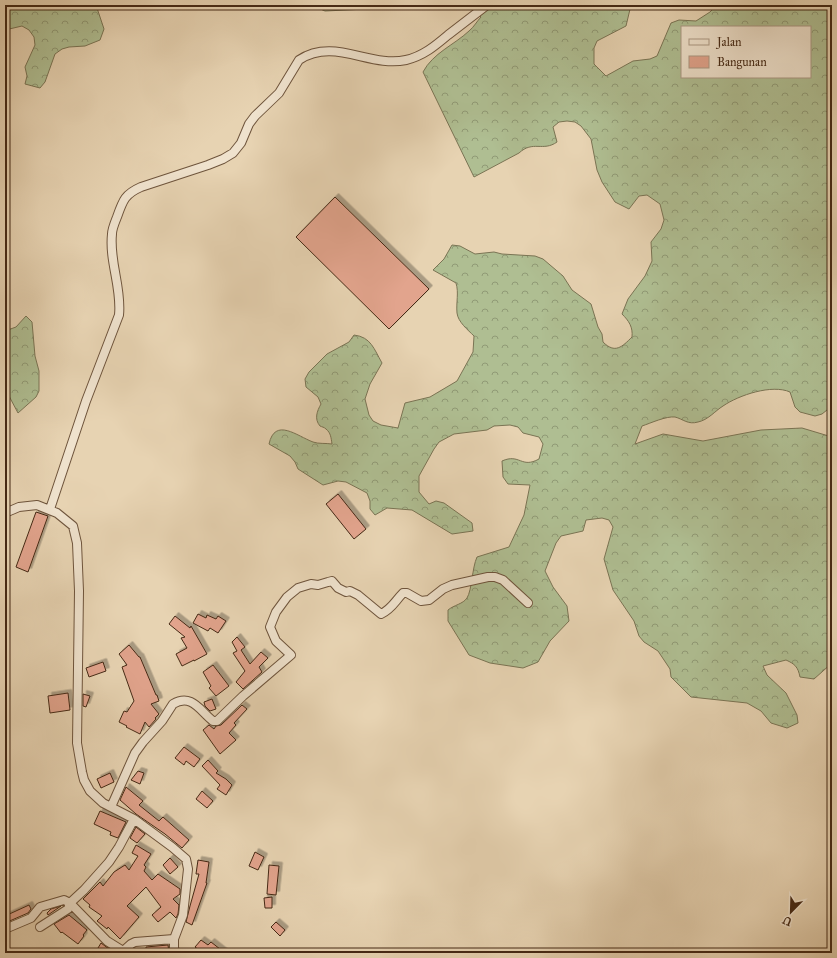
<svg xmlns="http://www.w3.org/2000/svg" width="837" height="958" font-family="'IM FELL Great Primer',serif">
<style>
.forest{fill:url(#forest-crowns);stroke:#7a7454;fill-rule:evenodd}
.building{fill:#e2a48d;stroke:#452915;filter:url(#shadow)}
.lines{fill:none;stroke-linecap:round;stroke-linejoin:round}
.minor-casing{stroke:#6e543c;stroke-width:10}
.minor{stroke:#efe2cd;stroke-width:8}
</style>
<defs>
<pattern id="forest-crowns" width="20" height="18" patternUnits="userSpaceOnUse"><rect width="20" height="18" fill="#afbe92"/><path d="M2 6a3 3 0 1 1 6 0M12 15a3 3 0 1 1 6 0" fill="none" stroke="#909a76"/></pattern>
<filter id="shadow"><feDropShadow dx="3.5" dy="-3.5" stdDeviation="0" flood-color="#0004"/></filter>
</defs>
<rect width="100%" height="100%" fill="#e7d3b2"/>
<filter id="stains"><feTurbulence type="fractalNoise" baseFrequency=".005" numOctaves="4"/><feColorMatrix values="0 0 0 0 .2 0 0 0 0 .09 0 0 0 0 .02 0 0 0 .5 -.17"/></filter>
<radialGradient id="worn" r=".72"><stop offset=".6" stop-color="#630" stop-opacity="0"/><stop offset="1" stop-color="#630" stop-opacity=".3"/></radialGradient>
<path class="forest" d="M5 5H96L104 29 100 40 85 46 69 47 62 49 55 54 45 82 40 88 25 84 27 76 25 67 35 45 34 37 29 30 22 26 5 30Z
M318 5H392L388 8 325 11 318 8Z
M468 5H631L626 26 597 41 594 48V64L606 76 633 61 650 59 657 56 671 23 679 20 696 21 710 12 717 5H832V406L822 414 815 416 800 412 795 407 790 392C772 384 739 395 723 406 715 411 708 420 698 422 688 425 683 419 675 417 666 416 651 423 642 426L635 444 663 434 703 441 761 430 802 428 832 437V663L814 679 800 677C798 667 795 664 786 660L763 666 767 675 786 693 797 715 798 723 787 728 771 723 761 711 747 703 691 697 671 677 670 669 658 651 644 642 639 636 634 621 613 590 604 559 613 527 609 520 602 518 586 520 583 531 561 536 556 543 545 571 553 587 567 606 569 621 550 641 538 662 523 668 490 663 469 655 448 621V610C454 605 463 604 467 598 472 590 472 568 477 557L509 547 524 515 530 485 508 484 503 477 502 461C520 453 521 469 539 459L543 444 539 437 523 433 518 427 510 425 494 426 487 430 454 434 439 442 434 449 419 476V492L429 504 436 501 444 503 472 523 473 531 452 534 412 510 387 508 375 515 370 509V501L367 493 346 482 338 481 323 485 298 469 295 462 290 456 269 444C275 417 297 436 313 442 318 444 326 443 332 444 331 438 331 433 326 429 324 427 322 427 320 426 314 419 317 411 321 404L318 397 306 387 305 379 309 372 327 354 349 342 354 335C371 337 374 349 382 363L370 384 365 399 369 415 373 421 381 425 398 428 405 403 430 397 457 381 473 352 474 336C468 330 458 322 457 313 456 302 459 293 456 283L433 270 444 259 452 245 460 246 475 254 494 252 502 254 535 256 543 259 563 276 572 290 591 304 598 327 602 334 603 342C615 354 622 347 632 337 633 327 629 321 622 314L628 299 645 276 652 261 651 242 661 229 664 220 660 204 647 195 639 196 629 209 615 202 602 182 597 170 591 139 581 126 575 122 567 121 559 122 553 127 557 142C543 152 533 140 519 153L474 177 423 72C433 53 454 45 469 31 474 27 477 21 481 17ZM682 27H810V77H682Z
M26 316 32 322 35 356 39 371V391L36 397 18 413 9 396H5V331L16 327Z"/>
<path class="building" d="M335 197 429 289 389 329 296 237Z
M338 494 366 529 354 539 326 504Z
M36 512 48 516 28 572 16 567Z
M198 614 206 618 207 615 216 619 218 616 226 621 218 633 210 628 208 631 193 623Z
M175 616 190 628 191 626 207 654 194 661V660L182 666 176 654 187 648 181 638 185 637 169 624Z
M237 637 245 647 241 650 250 664 261 652 268 658 259 667 262 672 243 689 236 682 245 671 233 653 237 651 232 642Z
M129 645 139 657H140L156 695H157L159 701 151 704 159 714 155 718 156 719 149 727 145 722 140 734 126 727 127 726 119 722 124 711 127 712 134 701 122 667 127 665 119 654Z
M103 662 106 671 89 677 86 668Z
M213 665 229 686 216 696 209 688 211 686 203 672Z
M68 693 70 710 50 713 48 696Z
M83 694 90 696 86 707 83 706Z
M212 699 216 709 210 711 205 706 204 702Z
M242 705 247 709 234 723 236 725 229 733 236 740 220 754 203 730 209 725 214 729 216 726 221 725Z
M184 747 200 759 194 767 186 761 184 765 175 758Z
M208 760 218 771 216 773 226 779 232 785 226 795 217 789 220 785 202 766Z
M138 771 144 773 140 784 131 780Z
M110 773 114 782 101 788 97 779Z
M126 787 143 801 139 805 159 821 163 817 189 840 182 848 165 834 136 814 120 800Z
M202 791 213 801 207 808 196 799Z
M100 811 126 822 118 838 110 835 111 832 94 824Z
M136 827 145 834 137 843 130 838Z
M136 845 151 854 144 865 146 867 144 871 152 880 158 874 180 889V894L173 899 179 905 178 914 176 918 170 912 158 922 152 915 161 907 146 887 127 906 139 917 120 939 108 927 107 929 97 921 102 916 89 907 90 905 83 899 100 882 103 886 114 872 125 865 129 870 138 856 132 853Z
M255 852 264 857 258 870 249 866Z
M170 858 178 867 170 874 163 865Z
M198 860 209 862 206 883H207L192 925 186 922 190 906 199 874H196Z
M269 865 279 866 276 895 267 894Z
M272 897V908H265L264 898Z
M29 905 31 909 28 913 5 923V916Z
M61 906 48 915 47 913 51 909Z
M69 915 87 930 83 935 84 936 78 944 62 932 61 933 54 924Z
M276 922 285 930 280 936 271 927Z
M201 940 208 945 211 942 225 953H203L195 947Z
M101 943 113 952V953H95Z
M168 945 169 953H146V947Z"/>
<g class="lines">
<g class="minor-casing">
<path id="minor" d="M50 509 86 401 119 315C122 288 109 262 112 234 112 229 115 222 117 217 123 200 125 194 141 187L208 165 223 159 233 153 241 143 249 124 255 116 279 93 299 60C334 37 370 68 406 60 423 56 435 46 448 35 461 25 474 15 487 5
M5 513 19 507 37 505 57 513 73 526 77 543 79 591 77 743 82 772 84 780 90 791 103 803 134 819 172 847 186 859 188 869 183 915 174 939V948L176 953
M111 807 135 753 143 742 162 721 173 704C192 693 200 711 213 721H217L243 696 291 655 276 641 270 627 276 612 287 597 298 588 311 584 318 585 328 582 332 581 338 588 346 592 350 591 358 595 381 614C392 609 395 601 403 593H407L421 601 429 600 443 589 452 585 488 577H495L503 580 528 603
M40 927 68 909 70 903 84 890 109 862 119 847 134 819
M5 929 31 918 40 907 64 900 70 903 107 941 123 951
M121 953 131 944 135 942 174 939"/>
</g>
<use href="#minor" class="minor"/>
</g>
<rect width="837" height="958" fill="none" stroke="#e7d3b2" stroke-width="20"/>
<rect x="6" y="6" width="825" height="946" fill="none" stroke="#452915" stroke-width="2"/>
<rect x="10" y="10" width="817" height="938" fill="none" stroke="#452915"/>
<rect x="681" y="26" width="130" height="52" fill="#efe2cd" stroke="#ab9883"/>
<rect x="689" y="39" width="20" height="6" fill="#efe2cd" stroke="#ab9883"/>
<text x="717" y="46" font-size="12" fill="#452915">Jalan</text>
<rect x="689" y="56" width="20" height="12" fill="#e2a48d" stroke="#ab9883"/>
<text x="717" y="66" font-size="12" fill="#452915">Bangunan</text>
<g transform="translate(791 912) rotate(203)" stroke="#efe2cd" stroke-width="3" paint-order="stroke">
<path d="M0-3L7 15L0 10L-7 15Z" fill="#452915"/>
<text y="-6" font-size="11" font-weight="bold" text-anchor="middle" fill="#452915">U</text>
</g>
<rect width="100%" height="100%" filter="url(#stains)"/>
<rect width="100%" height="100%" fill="url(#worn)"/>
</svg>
